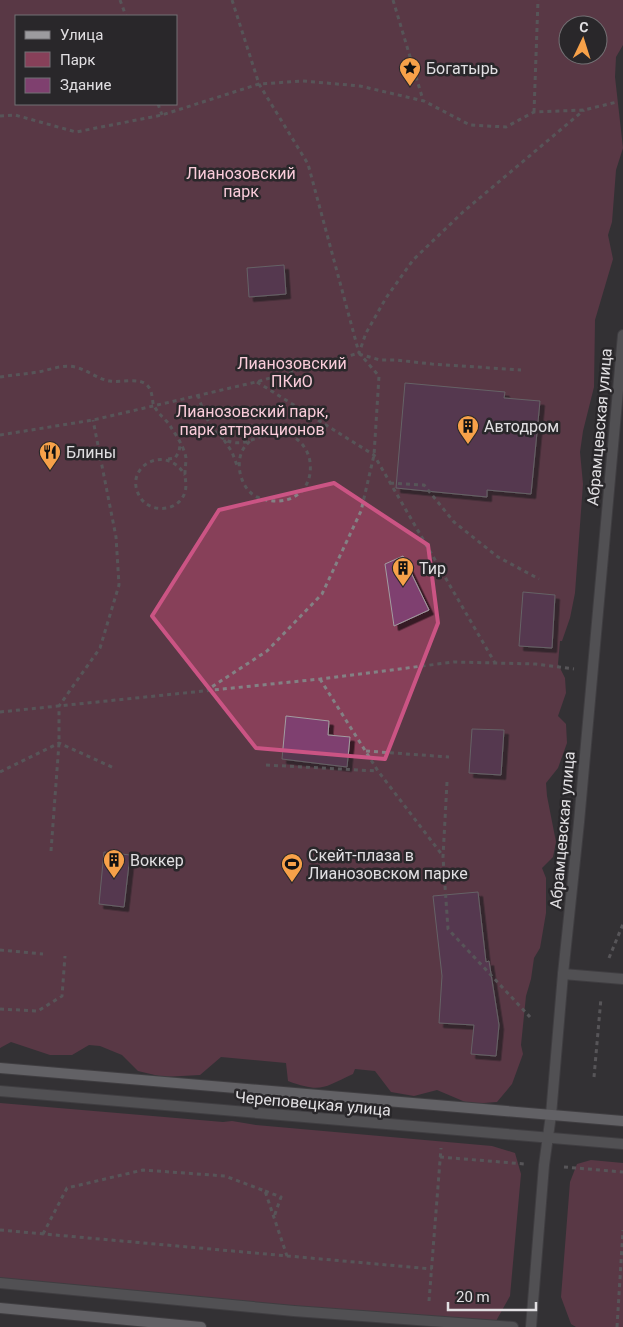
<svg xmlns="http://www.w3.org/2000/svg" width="623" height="1327" font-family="Roboto,sans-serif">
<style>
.green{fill:#874059;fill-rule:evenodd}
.building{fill:#7f406f;stroke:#a29da1;filter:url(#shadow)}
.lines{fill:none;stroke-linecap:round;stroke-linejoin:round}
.service-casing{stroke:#4f4d50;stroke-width:12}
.tertiary-casing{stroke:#4f4d50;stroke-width:12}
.secondary-casing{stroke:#4f4d50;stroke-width:12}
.path{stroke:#838184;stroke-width:3;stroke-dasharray:4 4;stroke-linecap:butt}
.service{stroke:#767678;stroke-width:10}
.tertiary{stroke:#767678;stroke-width:10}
.secondary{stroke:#9c9b9f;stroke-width:10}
.marked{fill:none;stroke:#cb5484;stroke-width:4;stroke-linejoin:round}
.labels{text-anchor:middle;stroke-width:5;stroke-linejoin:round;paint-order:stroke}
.poi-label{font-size:16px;fill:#e1dfe2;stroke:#29272a;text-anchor:start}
.park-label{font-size:16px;fill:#faccda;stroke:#29272a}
.street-label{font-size:16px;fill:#e1dfe2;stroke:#29272a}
</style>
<defs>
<filter id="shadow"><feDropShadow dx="4.5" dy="4.5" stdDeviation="0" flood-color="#0009"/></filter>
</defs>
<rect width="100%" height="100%" fill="#333134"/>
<path class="green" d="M0 0H623V45L616 57 615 77 623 148 616 170 612 222 608 235 613 259 595 320 594 387 583 431 580 452 583 484 575 593 570 618 562 641H560L558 664 565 678 566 693 558 716 566 724 567 743 558 768 546 783 547 796 556 842 553 857 542 868 546 878V913L540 948 534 958 531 979 526 996 521 1045 523 1054 512 1084 497 1102 470 1104 437 1090 414 1096 391 1092 375 1071 355 1069 353 1074C323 1088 321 1093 288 1081L286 1063 221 1057 200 1075 163 1077 138 1071 122 1055 100 1046 89 1045 72 1055H50L11 1042 0 1048ZM16 16H176V104H16ZM568 25H598V55H568Z
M0 1103 223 1122 232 1121 256 1125 492 1146 515 1153 521 1174 510 1296 496 1321 482 1327 0 1283Z
M591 1160 623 1163V1327H576L571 1324 561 1297 570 1182 577 1164Z"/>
<path class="building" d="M284 265 286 294 249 297 247 268Z
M405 383 505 392 504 398 540 401 531 494 487 490V497L396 488Z
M403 556 429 610 394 626 385 564Z
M523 592 555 595 552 648 519 646Z
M286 716 329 721 328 735 350 737 347 767 282 759Z
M472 729 504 730 501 775 469 773Z
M104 852 130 855 124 907 99 904Z
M478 892 486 962 489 961 499 1025 496 1056 471 1054 474 1025 439 1023 442 976 433 896Z"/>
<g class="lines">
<g class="service-casing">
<path id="service" d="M563 974 623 979
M0 1091 623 1144
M0 1283 294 1311 513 1327"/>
</g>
<g class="tertiary-casing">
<path id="tertiary" d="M531 1327 544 1165 551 1115 563 974 579 822 623 335"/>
</g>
<g class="secondary-casing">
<path id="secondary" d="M0 1068 623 1121
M0 1308 201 1327"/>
</g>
<path class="path" d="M120 0 126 16
M232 0 259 84 308 164 359 353 366 333 386 298 413 260 463 212 584 110
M393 0 423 100
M158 104 162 115
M534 112 538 0
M0 116 15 115 76 132 162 115 259 84 303 81 360 86 424 101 470 125 506 127 534 112 584 110 617 102
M359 354 380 360H396L432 364 521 370
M0 377C13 375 25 374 38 372 50 370 63 364 75 367 88 370 97 379 110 381 121 383 138 377 147 385 152 390 152 397 153 403 156 412 163 417 169 424 175 434 184 446 186 458 186 463 185 468 185 473 185 480 187 485 185 492 179 512 150 514 140 497 122 468 165 442 185 475
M257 382 374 455 495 663
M198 395C203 411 211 434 228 441 253 451 273 416 300 442 305 447 309 454 310 462 314 494 285 509 257 497 242 490 236 468 241 454 243 448 246 445 250 441
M0 435 93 420 256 382 359 353 379 376 374 455 361 511 322 594 267 651 207 690
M224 440 232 452 238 468
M168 459 175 458 179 452 180 445
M390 483 424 485 454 522 498 557 539 579
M320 679 378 771 443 856
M0 712 320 679 454 662 536 664 574 669
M366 751 449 757
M266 765 377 771
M0 772 59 743 114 768
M447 782 443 857 448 929 530 1017
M51 851 59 743V706L100 648 119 585 116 537 93 420
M0 950 43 954
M609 958 623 924
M0 1009 38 1011 62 996 65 956
M594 1077 601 998
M440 1157 525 1164
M564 1167 623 1172
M265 1191 281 1197 274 1217
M0 1230 432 1269
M43 1234 67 1188 143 1170 225 1176 265 1191 287 1256
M429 1301 441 1148
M617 1327 623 1230"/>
<use href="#service" class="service"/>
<use href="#tertiary" class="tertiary"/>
<use href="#secondary" class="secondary"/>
</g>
<path d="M0 0H623V1327H0ZM334 483 428 545 438 623 385 759 256 748 152 616 219 510Z" fill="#333134" fill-opacity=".55" fill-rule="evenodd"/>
<path class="marked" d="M334 483 428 545 438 623 385 759 256 748 152 616 219 510Z"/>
<defs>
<g id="sight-pin" transform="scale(1.125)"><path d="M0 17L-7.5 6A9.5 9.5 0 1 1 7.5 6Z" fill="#f7a149" stroke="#29272a"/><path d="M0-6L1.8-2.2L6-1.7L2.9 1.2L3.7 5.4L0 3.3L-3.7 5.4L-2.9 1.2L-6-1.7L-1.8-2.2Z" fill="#111"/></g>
<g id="building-pin" transform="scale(1.125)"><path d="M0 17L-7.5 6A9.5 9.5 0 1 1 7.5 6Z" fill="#f7a149" stroke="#29272a"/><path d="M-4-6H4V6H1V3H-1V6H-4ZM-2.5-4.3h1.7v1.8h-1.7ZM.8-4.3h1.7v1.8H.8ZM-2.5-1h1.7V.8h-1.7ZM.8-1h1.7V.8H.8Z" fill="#111"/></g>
<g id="restaurant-pin" transform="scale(1.125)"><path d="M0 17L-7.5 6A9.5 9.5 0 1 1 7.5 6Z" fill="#f7a149" stroke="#29272a"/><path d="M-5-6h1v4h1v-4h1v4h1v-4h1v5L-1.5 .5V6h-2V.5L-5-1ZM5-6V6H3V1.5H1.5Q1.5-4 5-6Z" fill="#111"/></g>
<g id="stadium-pin" transform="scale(1.125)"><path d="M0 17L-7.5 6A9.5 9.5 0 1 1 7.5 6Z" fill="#f7a149" stroke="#29272a"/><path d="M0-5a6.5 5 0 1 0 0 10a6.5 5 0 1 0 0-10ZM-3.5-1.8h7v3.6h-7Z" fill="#111"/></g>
</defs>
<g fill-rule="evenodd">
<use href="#sight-pin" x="410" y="68"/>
<use href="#building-pin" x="468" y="426"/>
<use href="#restaurant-pin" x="50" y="452"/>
<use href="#building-pin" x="403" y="568"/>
<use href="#building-pin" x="114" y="860"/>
<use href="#stadium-pin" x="292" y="864"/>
</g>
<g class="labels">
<g class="poi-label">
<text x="426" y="74">Богатырь</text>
<text x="484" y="432">Автодром</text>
<text x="66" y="458">Блины</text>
<text x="419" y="574">Тир</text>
<text x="308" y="861">Скейт-плаза в<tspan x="308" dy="18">Лианозовском парке</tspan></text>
<text x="130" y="866">Воккер</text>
</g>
<g class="park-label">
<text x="241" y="179">Лианозовский<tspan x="241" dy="18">парк</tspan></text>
<text x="292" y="369">Лианозовский<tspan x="292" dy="18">ПКиО</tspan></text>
<text x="252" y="417">Лианозовский парк,<tspan x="252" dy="18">парк аттракционов</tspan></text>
</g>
<g class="street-label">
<text transform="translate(599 427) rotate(-85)" y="6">Абрамцевская улица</text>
<text transform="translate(562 830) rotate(-85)" y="6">Абрамцевская улица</text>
<text transform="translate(313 1103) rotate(5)" y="6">Череповецкая улица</text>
</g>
</g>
<rect x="15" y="15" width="162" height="90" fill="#29272a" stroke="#737174"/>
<rect x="25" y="31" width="25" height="8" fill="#9c9b9f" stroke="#737174"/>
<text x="60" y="40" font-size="15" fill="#e1dfe2">Улица</text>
<rect x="25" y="52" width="25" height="15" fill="#874059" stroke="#737174"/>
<text x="60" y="65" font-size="15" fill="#e1dfe2">Парк</text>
<rect x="25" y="78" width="25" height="15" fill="#7f406f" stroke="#737174"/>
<text x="60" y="90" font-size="15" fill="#e1dfe2">Здание</text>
<g transform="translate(583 40) rotate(4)"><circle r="24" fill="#29272a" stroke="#737174"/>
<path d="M0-4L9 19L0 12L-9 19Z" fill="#f7a149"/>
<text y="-8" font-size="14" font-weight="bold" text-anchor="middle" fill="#e1dfe2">С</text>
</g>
<path d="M448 1302v8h88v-8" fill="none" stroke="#e1dfe2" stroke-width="2.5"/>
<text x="456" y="1302" font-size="15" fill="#e1dfe2" stroke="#29272a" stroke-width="4" paint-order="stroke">20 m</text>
</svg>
